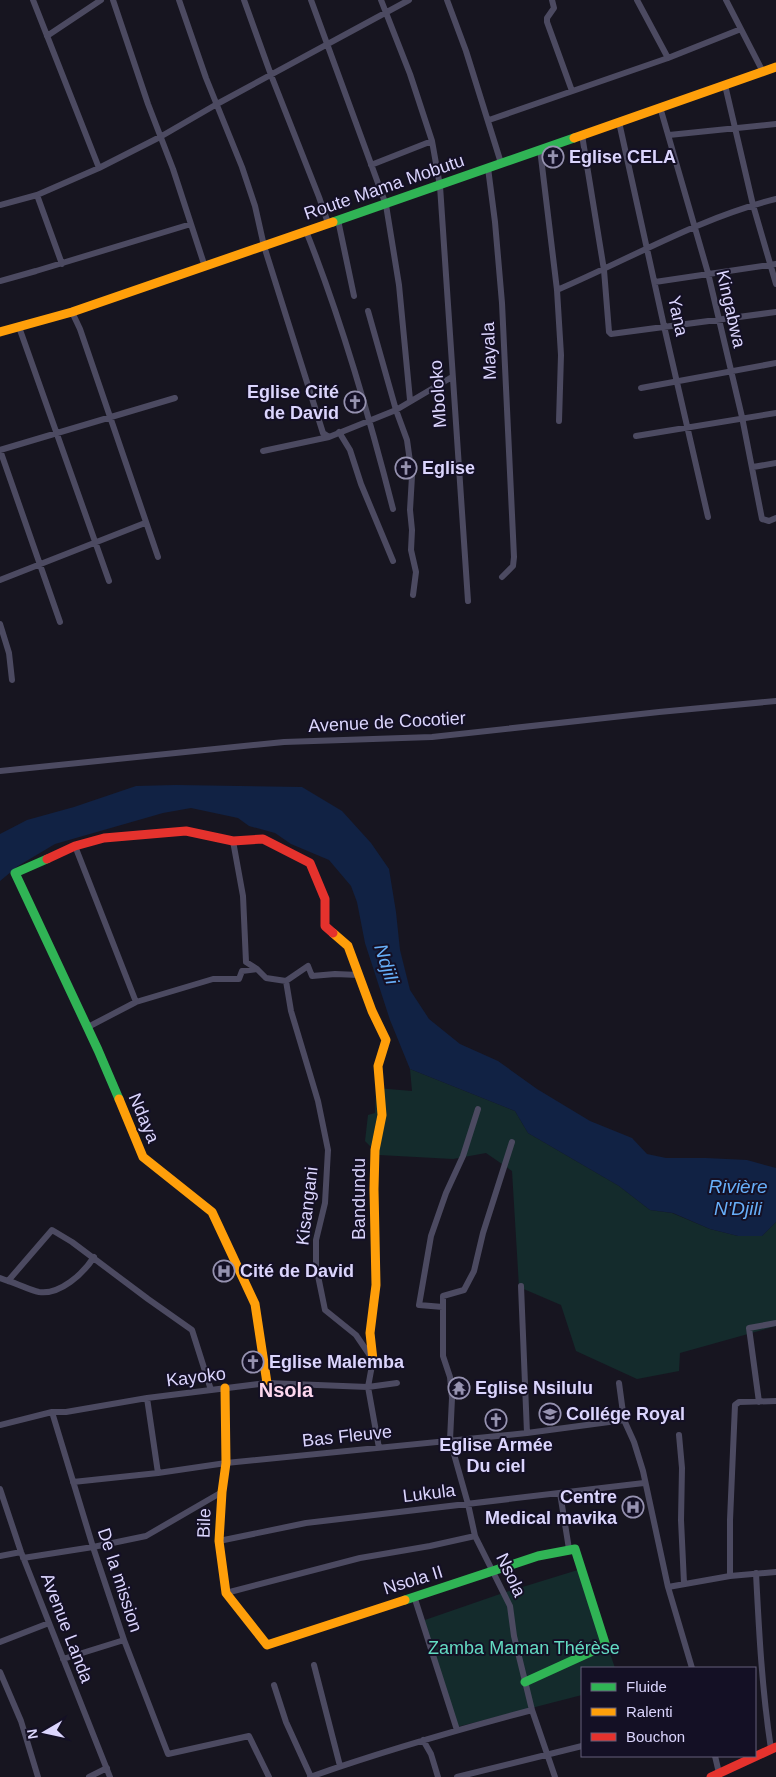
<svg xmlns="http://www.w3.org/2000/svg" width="776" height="1777" font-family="Helvetica,sans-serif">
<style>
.green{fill:#142b2c}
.water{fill:#124}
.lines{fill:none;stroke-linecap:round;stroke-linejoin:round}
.street{stroke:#4c4a61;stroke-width:6}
.fast{stroke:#30b455;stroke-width:9}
.slow{stroke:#ff9f0a;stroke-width:9}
.jam{stroke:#e5322d;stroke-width:9}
.labels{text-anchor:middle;stroke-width:4;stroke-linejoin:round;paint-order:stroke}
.poi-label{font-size:18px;font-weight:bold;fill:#dbd5fd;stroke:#141025;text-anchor:start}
.street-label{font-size:18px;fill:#dbd5fd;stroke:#141025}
.park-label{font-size:18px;fill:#63dbc2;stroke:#141025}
.water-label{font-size:19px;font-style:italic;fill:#67aff9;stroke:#141025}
.quarter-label{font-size:20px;font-weight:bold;fill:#fdd7ee;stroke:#141025}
</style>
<rect width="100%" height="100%" fill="#171520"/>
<path class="green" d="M410 1069 515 1111 528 1133 619 1186 650 1210 672 1213 710 1229 738 1236H762L776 1222V1326L680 1353 679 1371 637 1379 576 1351 561 1305 519 1287 512 1171 486 1153 453 1159 379 1155 365 1141 368 1115 375 1113 376 1088 412 1091Z
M581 1569 615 1668H582V1695L457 1727 422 1621 503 1593Z"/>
<path class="water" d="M176 785 302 787 342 811 371 843 389 869 396 912 400 950 410 990 429 1019 460 1044 498 1061 537 1089 590 1121 632 1138 647 1154 666 1158H706L747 1160 776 1168V1222L762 1236H738L710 1229 673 1213 650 1210 619 1186 528 1133 515 1111 410 1069 390 1020 365 943 357 902 351 886 329 860 291 844 275 833 249 826 238 818 191 808 163 813 55 844 18 866 0 881V834L27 820 74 807 136 786Z"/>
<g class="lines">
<path class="street" d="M33 0 99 168
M113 0 148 104 173 169 205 267
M179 0 206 78 242 167 255 206 264 246 323 433 329 437 396 410 452 377
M244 0 271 75 319 197 328 223
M311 0 386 205 399 285 410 400
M381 0 410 74 432 141 440 186 468 601
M447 0 466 51 501 163
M552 0 554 8 547 18V22L572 91
M637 0 668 58
M726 0 763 72
M47 36 101 0
M725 85 753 205 776 284
M660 107 708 273 742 417 762 519 769 521 776 518
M489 120 668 58 741 29
M619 122 664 326 708 517
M582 135 604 270 609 332 611 334 776 312
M669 135 776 124
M540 149 557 290 561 355 559 421
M371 165 432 141
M488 168 495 222 502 303 514 557 513 566 502 577
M37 195 62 264
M0 205 37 195 99 168 160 137 217 104 409 0
M338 220 354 296
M306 231C342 321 369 415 393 509
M0 281 36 271 191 224
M655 282 776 264
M557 290C630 259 699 218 776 199
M368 311 396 410 407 440 412 476 410 510 412 530 411 550 416 572 413 595
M72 312 80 329 158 557
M19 327 109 581
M641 388 776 363
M339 432 350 450 361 484 393 561
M636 436 776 413
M0 450 175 398
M0 450 60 622
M263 451 329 437
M753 467 776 463
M0 580 145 523
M0 624 9 653 12 680
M0 771 284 742 432 737 659 712 776 701
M233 841 243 896 246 962 257 969
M75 846 136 1002
M286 981 291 1011 318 1101 328 1150 325 1203 316 1240V1266L325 1310 356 1335 373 1360 368 1387 379 1448
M88 1027 136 1002 213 979H239L242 971 257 969 266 978 286 981 308 966 312 976 335 974 359 975
M512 1142 483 1233 474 1271 464 1290 443 1296V1356L450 1377 452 1398 450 1440 468 1504 475 1536 510 1606 514 1636 532 1710 555 1777
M0 1278 8 1281 52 1230 72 1242 148 1299 192 1330 211 1390
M8 1281C19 1284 29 1290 39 1292 60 1295 83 1274 94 1257
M521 1286 527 1433
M443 1307 419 1305 431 1236 446 1193 463 1156 478 1109
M619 1383 624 1420 634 1442 643 1471 668 1587 692 1668
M147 1398 158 1473
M759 1402 749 1328 776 1323
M52 1412 93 1547 124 1640 168 1754 249 1736 269 1777
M0 1425 52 1412H66L147 1398 267 1383 368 1387 397 1383
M679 1435 682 1468 681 1520 684 1583
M73 1482 158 1473 226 1463 527 1433 624 1420
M0 1489 21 1552 110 1777
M560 1493 569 1549
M219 1541 306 1523 644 1483
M0 1556 21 1552
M23 1558 93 1547 146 1536 222 1492
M756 1573C759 1632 762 1690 771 1749
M730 1576V1520L735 1405 739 1402 776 1401
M668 1587 730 1576 776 1572
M226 1593 360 1558 430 1546 475 1536
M414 1596 457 1730
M0 1642 49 1623
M63 1659 124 1640
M314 1665 340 1766
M0 1672 21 1721 38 1777
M274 1685 286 1722 311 1777
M423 1740 431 1754 438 1777
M715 1756 719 1773
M89 1777 107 1768
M310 1777C383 1751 457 1730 532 1710
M457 1777 582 1746"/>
<path class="fast" d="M333 222 574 138
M47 859 15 873 98 1050 119 1099
M405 1600 538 1556 575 1549 605 1643 604 1646 525 1682"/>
<path class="slow" d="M574 138 776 67
M0 332 72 312 333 222
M333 933 348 946 372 1011 386 1040 378 1066 382 1115 375 1150 374 1189 376 1285 370 1333 373 1360
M119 1099 143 1157 212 1212 255 1304 267 1383
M225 1388 226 1463 222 1492 219 1541 226 1593 267 1645 405 1600"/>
<path class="jam" d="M47 859 75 846 104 838 186 831 233 841 263 839 310 863 325 899V926L333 933
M711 1777 776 1747"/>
</g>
<defs>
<g id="church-ring" transform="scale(1.125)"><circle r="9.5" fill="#141025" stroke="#9692b0" stroke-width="1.5"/><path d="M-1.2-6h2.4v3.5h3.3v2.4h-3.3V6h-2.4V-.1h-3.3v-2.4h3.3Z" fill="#9692b0"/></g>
<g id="hospital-ring" transform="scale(1.125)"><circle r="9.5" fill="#141025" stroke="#9692b0" stroke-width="1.5"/><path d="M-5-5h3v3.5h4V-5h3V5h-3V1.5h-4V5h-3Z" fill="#9692b0"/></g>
<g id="temple-ring" transform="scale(1.125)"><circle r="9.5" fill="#141025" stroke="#9692b0" stroke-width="1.5"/><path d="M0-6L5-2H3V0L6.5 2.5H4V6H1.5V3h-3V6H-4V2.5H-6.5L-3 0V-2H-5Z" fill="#9692b0"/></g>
<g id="university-ring" transform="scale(1.125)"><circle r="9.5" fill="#141025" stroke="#9692b0" stroke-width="1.5"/><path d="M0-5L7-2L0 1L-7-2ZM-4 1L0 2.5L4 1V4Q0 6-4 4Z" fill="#9692b0"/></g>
</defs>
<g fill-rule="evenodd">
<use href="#church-ring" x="553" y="157"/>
<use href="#church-ring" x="355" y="402"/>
<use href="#church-ring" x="406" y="468"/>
<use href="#hospital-ring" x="224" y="1271"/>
<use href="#church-ring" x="253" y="1362"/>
<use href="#temple-ring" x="459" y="1388"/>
<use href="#university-ring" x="550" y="1414"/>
<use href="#church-ring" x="496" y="1420"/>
<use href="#hospital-ring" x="633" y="1507"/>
</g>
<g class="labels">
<g class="poi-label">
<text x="569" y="163">Eglise CELA</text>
<text x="339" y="398" text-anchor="end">Eglise Cité<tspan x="339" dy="21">de David</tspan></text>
<text x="422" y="474">Eglise</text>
<text x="240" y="1277">Cité de David</text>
<text x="269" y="1368">Eglise Malemba</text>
<text x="475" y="1394">Eglise Nsilulu</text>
<text x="566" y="1420">Collége Royal</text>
<text x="496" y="1451" text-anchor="middle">Eglise Armée<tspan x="496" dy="21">Du ciel</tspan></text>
<text x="617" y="1503" text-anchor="end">Centre<tspan x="617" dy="21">Medical mavika</tspan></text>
</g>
<g class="street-label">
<text transform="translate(384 187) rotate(-19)" y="6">Route Mama Mobutu</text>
<text transform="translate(731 309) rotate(77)" y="6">Kingabwa</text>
<text transform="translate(678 316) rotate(78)" y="6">Yana</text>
<text transform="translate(489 351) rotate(-92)" y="6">Mayala</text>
<text transform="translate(438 394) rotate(-94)" y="6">Mboloko</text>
<text transform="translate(387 722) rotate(-3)" y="6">Avenue de Cocotier</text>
<text transform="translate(144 1118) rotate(67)" y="6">Ndaya</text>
<text transform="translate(359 1199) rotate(-90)" y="6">Bandundu</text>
<text transform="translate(307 1206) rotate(-83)" y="6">Kisangani</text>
<text transform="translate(196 1377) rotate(-7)" y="6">Kayoko</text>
<text transform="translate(347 1436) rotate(-6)" y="6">Bas Fleuve</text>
<text transform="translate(429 1493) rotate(-7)" y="6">Lukula</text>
<text transform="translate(204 1523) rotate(-88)" y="6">Bile</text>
<text transform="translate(511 1575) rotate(65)" y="6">Nsola</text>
<text transform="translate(120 1580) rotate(72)" y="6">De la mission</text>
<text transform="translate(413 1580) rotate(-17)" y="6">Nsola II</text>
<text transform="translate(67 1628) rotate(69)" y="6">Avenue Landa</text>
</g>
<g class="park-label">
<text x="524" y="1654">Zamba Maman Thérèse</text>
</g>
<g class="water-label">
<text transform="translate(387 964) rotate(72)" y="7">Ndjili</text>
<text x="738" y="1193">Rivière<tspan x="738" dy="22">N'Djili</tspan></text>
</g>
<g class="quarter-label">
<text x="286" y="1397">Nsola</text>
</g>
</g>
<rect x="581" y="1667" width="175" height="90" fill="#141025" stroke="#645f7b"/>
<rect x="591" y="1683" width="25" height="8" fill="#30b455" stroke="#645f7b"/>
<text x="626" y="1692" font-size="15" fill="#dbd5fd">Fluide</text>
<rect x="591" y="1708" width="25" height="8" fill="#ff9f0a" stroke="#645f7b"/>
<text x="626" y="1717" font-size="15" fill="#dbd5fd">Ralenti</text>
<rect x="591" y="1733" width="25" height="8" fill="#e5322d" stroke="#645f7b"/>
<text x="626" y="1742" font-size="15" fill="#dbd5fd">Bouchon</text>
<g transform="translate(45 1732) rotate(261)" stroke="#141025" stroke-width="4" paint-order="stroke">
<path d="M0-4L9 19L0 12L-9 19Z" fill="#dbd5fd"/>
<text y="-8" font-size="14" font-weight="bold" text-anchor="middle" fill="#dbd5fd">N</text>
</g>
</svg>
